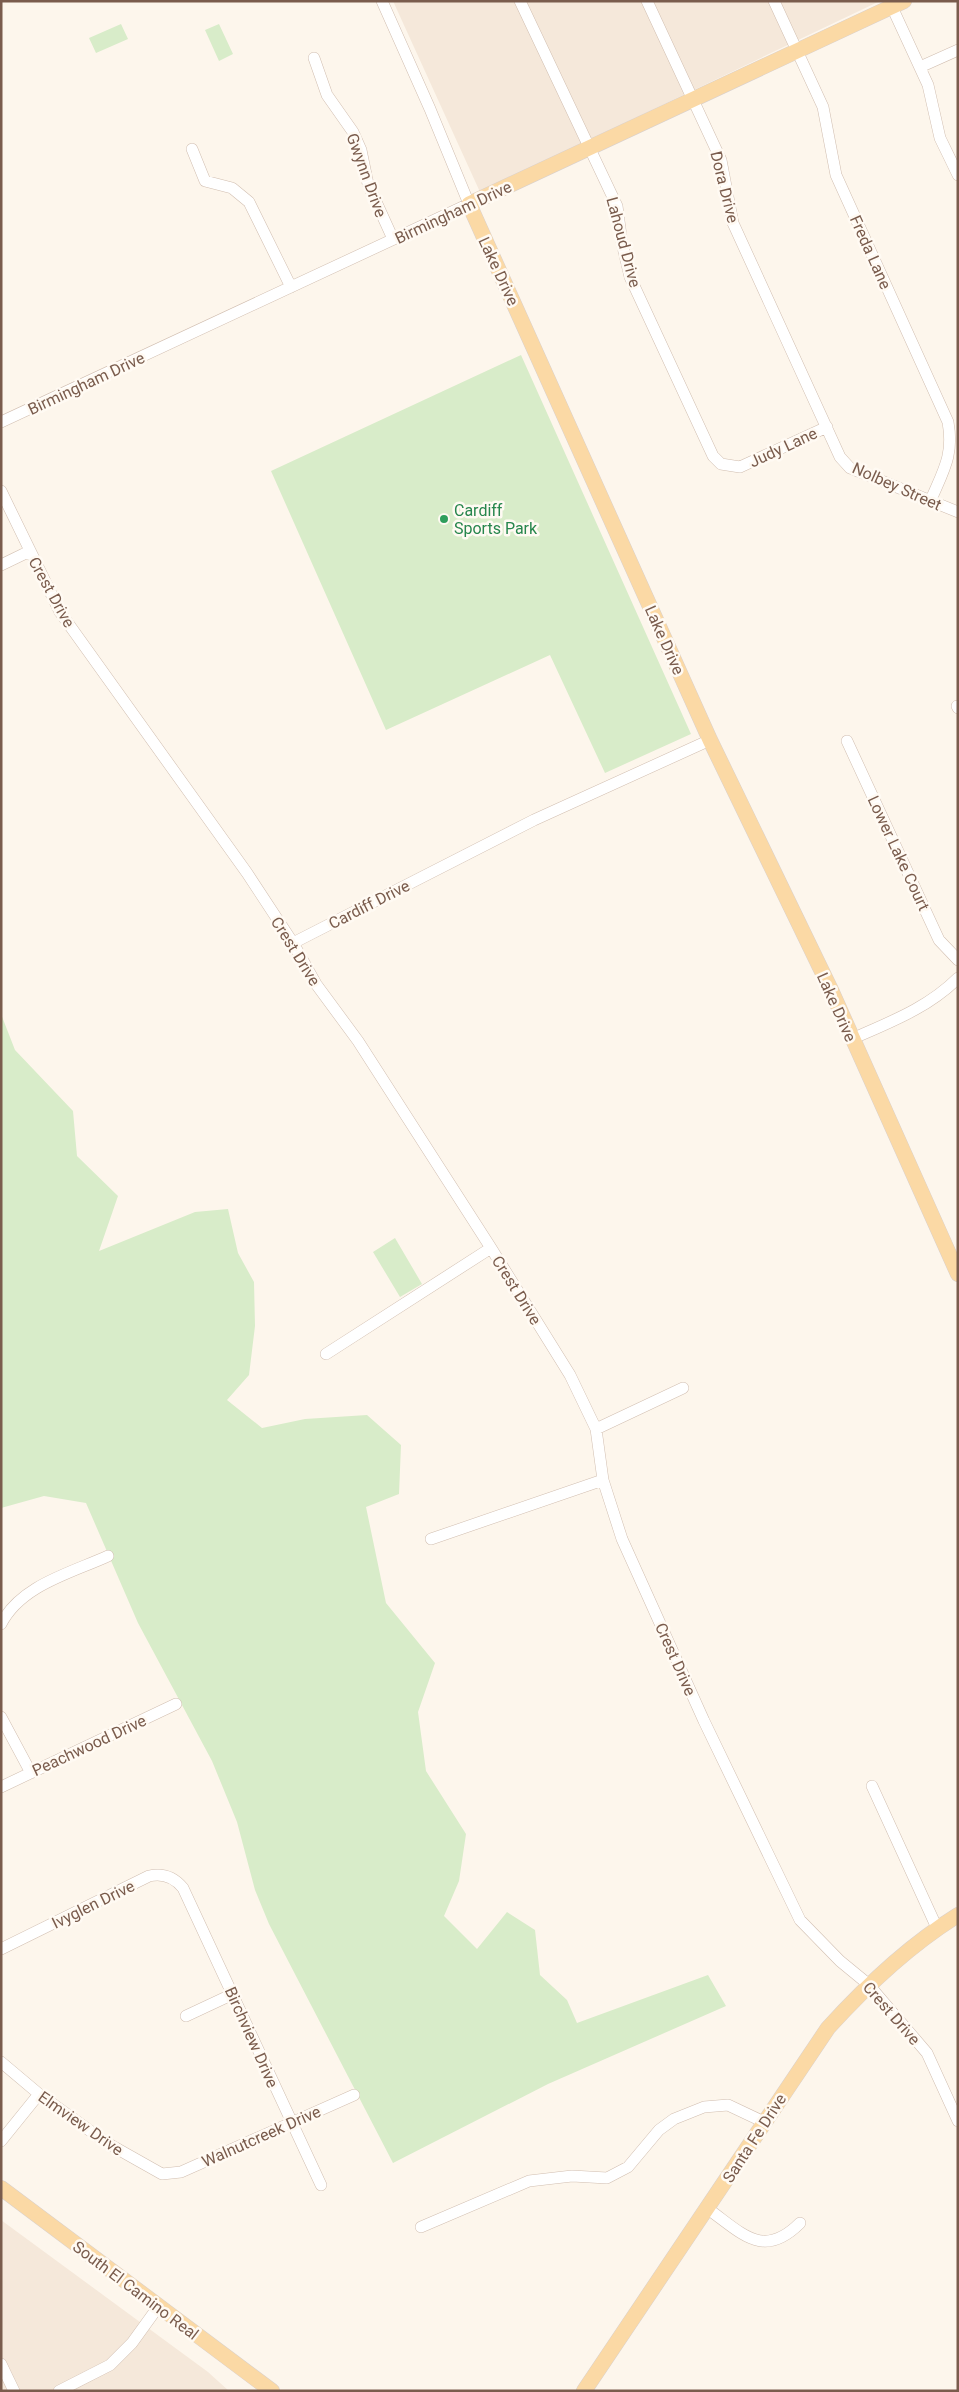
<svg xmlns="http://www.w3.org/2000/svg" width="959" height="2392" font-family="Roboto,sans-serif">
<style>
.residential{fill:#f5e8da}
.green{fill:#d8ecc9}
.lines{fill:none;stroke-linecap:round;stroke-linejoin:round}
.minor-casing{stroke:#d1beb0;stroke-width:12}
.major-casing{stroke:#dad1cd;stroke-width:16}
.minor{stroke:#fff;stroke-width:11}
.major{stroke:#fbd9a5;stroke-width:15}
.leisure-dot{fill:#2e9e5b;stroke:#fffaf3;stroke-width:2}
.labels{text-anchor:middle;stroke-width:5;stroke-linejoin:round;paint-order:stroke}
.street-label{font-size:16px;fill:#7a5c4d;stroke:#fffaf3}
.leisure-label{font-size:16px;fill:#27864d;stroke:#fffaf3;text-anchor:start}
</style>
<rect width="100%" height="100%" fill="#fdf6ec"/>
<path class="residential" d="M393 1H880L480 192Z
M1 2220 208 2372 229 2391H1Z"/>
<path class="green" d="M121 24 128 39 96 53 89 38Z
M219 24 233 54 219 61 205 30Z
M521 355 691 734 605 773 550 655 386 730 271 471Z
M1 1014 15 1050 73 1111 77 1156 118 1196 99 1251 195 1212 228 1209 238 1253 254 1282 255 1326 249 1375 227 1400 262 1428 305 1419 367 1415 401 1445 399 1494 366 1507 386 1603 435 1663 418 1712 426 1771 466 1834 459 1881 444 1916 477 1949 507 1912 535 1930 540 1975 567 2000 577 2023 708 1975 726 2006 548 2084 393 2163 269 1924 255 1890 237 1822 212 1761 138 1623 86 1503 44 1496 1 1508Z
M395 1238 422 1284 400 1297 373 1252Z"/>
<g class="lines">
<g class="minor-casing">
<path id="minor" d="M520 1 617 206 622 243 630 277 713 456 721 464 740 467 827 427
M647 1 721 160 733 223 840 457 850 468 958 512
M774 1 823 107 836 175 948 422C954 456 943 471 930 502
M892 7 928 85 940 138 958 175
M314 58 327 95 353 132 361 150 368 184 393 239
M920 67 958 50
M192 149 205 181 232 188 249 202 291 287
M1 422 469 204 430 109 382 1
M1 491 60 612 247 873 293 943 316 984 358 1041 491 1248 570 1375 596 1429 603 1480 622 1539 704 1721 800 1920 840 1961 868 1984 927 2053 958 2121
M1 565 30 551
M957 706 958 708
M847 741 939 940 958 960
M293 943 534 820 710 740
M852 1039C890 1022 928 1008 958 978
M326 1354 491 1248
M596 1429 683 1388
M431 1539 603 1480
M1 1624C21 1585 71 1573 108 1556
M1 1717 31 1773
M872 1786 937 1928
M1 1787 176 1704
M1 1949 149 1876C162 1873 174 1877 183 1888L321 2185
M186 2016 233 1994
M1 2062 39 2094 107 2143 162 2174 181 2172 354 2095
M1 2141 39 2094
M708 2209C742 2233 763 2260 800 2223
M421 2227 529 2181 572 2176 607 2178 628 2167 659 2130 674 2119 704 2107 728 2105 764 2122
M1 2364 14 2391
M59 2391 110 2365 132 2343 158 2307"/>
</g>
<g class="major-casing">
<path id="major" d="M904 1 469 204 710 740 831 990 958 1274
M1 2188 272 2391
M584 2391 828 2028C867 1985 908 1946 958 1915"/>
</g>
<use href="#minor" class="minor"/>
<use href="#major" class="major"/>
</g>
<circle class="leisure-dot" cx="444" cy="519" r="5"/>
<g class="labels">
<g class="street-label">
<text transform="translate(367 175) rotate(70)" y="6">Gwynn Drive</text>
<text transform="translate(725 187) rotate(76)" y="6">Dora Drive</text>
<text transform="translate(453 212) rotate(-25)" y="6">Birmingham Drive</text>
<text transform="translate(624 242) rotate(75)" y="6">Lahoud Drive</text>
<text transform="translate(871 252) rotate(66)" y="6">Freda Lane</text>
<text transform="translate(499 271) rotate(65)" y="6">Lake Drive</text>
<text transform="translate(86 383) rotate(-25)" y="6">Birmingham Drive</text>
<text transform="translate(783 447) rotate(-25)" y="6">Judy Lane</text>
<text transform="translate(897 486) rotate(24)" y="6">Nolbey Street</text>
<text transform="translate(52 592) rotate(61)" y="6">Crest Drive</text>
<text transform="translate(665 640) rotate(66)" y="6">Lake Drive</text>
<text transform="translate(899 853) rotate(65)" y="6">Lower Lake Court</text>
<text transform="translate(369 904) rotate(-27)" y="6">Cardiff Drive</text>
<text transform="translate(296 951) rotate(58)" y="6">Crest Drive</text>
<text transform="translate(837 1007) rotate(66)" y="6">Lake Drive</text>
<text transform="translate(517 1290) rotate(58)" y="6">Crest Drive</text>
<text transform="translate(676 1659) rotate(66)" y="6">Crest Drive</text>
<text transform="translate(89 1745) rotate(-25)" y="6">Peachwood Drive</text>
<text transform="translate(93 1904) rotate(-26)" y="6">Ivyglen Drive</text>
<text transform="translate(892 2013) rotate(49)" y="6">Crest Drive</text>
<text transform="translate(252 2037) rotate(66)" y="6">Birchview Drive</text>
<text transform="translate(81 2123) rotate(35)" y="6">Elmview Drive</text>
<text transform="translate(261 2136) rotate(-24)" y="6">Walnutcreek Drive</text>
<text transform="translate(754 2138) rotate(-57)" y="6">Santa Fe Drive</text>
<text transform="translate(136 2290) rotate(37)" y="6">South El Camino Real</text>
</g>
<g class="leisure-label">
<text x="454" y="516">Cardiff<tspan x="454" dy="18">Sports Park</tspan></text>
</g>
</g>
<rect width="959" height="2392" fill="none" stroke="#7a5c4d" stroke-width="5"/>
</svg>
